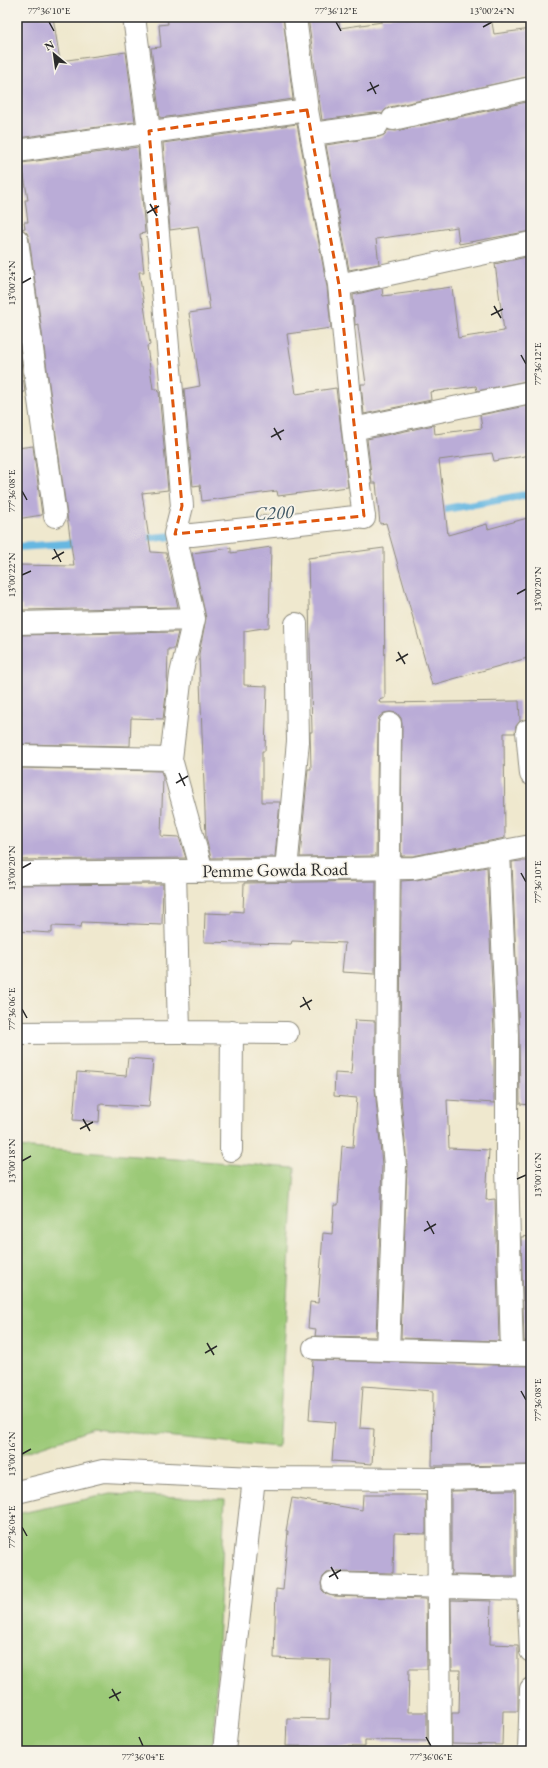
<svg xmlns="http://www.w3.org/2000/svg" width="548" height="1768" font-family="'EB Garamond',serif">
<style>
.green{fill:#9bc977;stroke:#637a51}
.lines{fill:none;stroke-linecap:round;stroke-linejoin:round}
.stream{stroke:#66b7e1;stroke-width:8}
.building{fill:#baacd7}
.minor-casing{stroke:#8d8a7c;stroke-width:24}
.tertiary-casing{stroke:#8d8a7c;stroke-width:24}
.minor{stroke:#fff;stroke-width:22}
.tertiary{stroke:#fff;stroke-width:22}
.marked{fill:none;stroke:#df570e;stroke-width:3;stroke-dasharray:8 5;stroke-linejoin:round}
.ticks{fill:none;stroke:#2b2b2b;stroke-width:1.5}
.labels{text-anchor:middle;stroke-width:3.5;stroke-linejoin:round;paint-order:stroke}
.street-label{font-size:18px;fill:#2b2b2b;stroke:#f7f3e8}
.water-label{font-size:19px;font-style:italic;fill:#3d5562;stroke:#f7f3e8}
.neatline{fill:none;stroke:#2b2b2b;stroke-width:1.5}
.ticks-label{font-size:10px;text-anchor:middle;fill:#2b2b2b}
</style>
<rect width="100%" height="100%" fill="#f7f3e8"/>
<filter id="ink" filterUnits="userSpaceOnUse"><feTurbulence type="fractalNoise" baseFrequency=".025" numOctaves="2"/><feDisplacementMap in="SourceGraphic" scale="8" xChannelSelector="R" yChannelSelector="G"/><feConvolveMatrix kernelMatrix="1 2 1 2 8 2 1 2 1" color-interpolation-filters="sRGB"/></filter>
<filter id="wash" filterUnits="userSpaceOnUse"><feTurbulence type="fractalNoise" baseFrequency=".012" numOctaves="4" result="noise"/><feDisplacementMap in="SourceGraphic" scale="16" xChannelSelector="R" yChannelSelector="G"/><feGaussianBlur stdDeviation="0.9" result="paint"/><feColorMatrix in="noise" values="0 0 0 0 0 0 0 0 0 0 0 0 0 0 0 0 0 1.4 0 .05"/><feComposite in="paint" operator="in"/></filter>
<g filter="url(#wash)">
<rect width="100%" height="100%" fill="#efe8ce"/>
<path class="green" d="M17 1147 295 1168 278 1447 94 1429 17 1455Z
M110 1494 225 1499 213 1751H17V1514Z"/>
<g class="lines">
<path class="stream" d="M434 511 531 494
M139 539 174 536
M17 547 82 543"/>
</g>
<g id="blocks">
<path class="building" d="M17 17H53L60 61 126 52 135 122 18 138 17 104 21 103 17 70Z
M167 17H283L293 99 160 118 151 48 161 47 159 25 168 24Z
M308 17H338L340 28 382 22 381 17H491L494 34 531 29V76L390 107 385 110 382 114 375 113 322 120Z
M531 101V231L459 244 457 227 376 239 379 264 349 270 326 145 379 137 384 135 388 130 396 131Z
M297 124 327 287 331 328 287 334 296 394 336 388 348 487 278 496 277 491 202 501 200 485 193 486 184 389 200 386 189 313 210 310 198 226 170 230 163 143Z
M138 147 145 233 140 234 144 272H139L150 345 147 346 153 389H157L158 392H159L168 490 142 493 151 552 166 553 178 607 22 610V606L17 605V565L74 566 29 238 27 233 22 229 25 228 24 222H28L25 200H28L22 163Z
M531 256V380L477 391 476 386 430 392 431 400 364 414 361 384H366L358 326V324L355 325 353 295 382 288 383 296 452 287 458 338 504 331 495 264Z
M17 332 25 392 17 393Z
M531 405V455L494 461 492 453 439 460 448 535 487 524 488 529 531 517V657L432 685 386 523 380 524 376 483H372L367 439 434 425 435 434 482 428 480 415Z
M33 446 42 515 17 519V448Z
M271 547 269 627 244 631V685L267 686 265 751H262V802H280L275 857 211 858 206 838 199 654 206 618 192 553 231 548V553Z
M384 548 385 698 379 700 380 703 519 701 520 721 516 726 515 733H504L505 838 413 856H401L402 724 401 718 397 713 390 712 384 713 379 717 378 724 376 856 300 857 308 769H311L310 732H312L308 558Z
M178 632 174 649H168L167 688 163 719 131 718 130 746 17 744V680H19L21 635Z
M17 768 161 771 163 777 161 836 179 837 186 858 17 860Z
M521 861H531V1105L520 1104 519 1033 512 862Z
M487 867 494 1034V1103L447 1100 449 1148 489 1150 486 1200 495 1199 499 1341 401 1338 407 1165 400 1086 401 881 416 880Z
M376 881 375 974 342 972 345 943 292 941 291 944 204 942 205 913 231 914V911L243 912 244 883Z
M163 884 162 925 82 922 81 927 52 926V933L17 931V885Z
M355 1020 375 1021V1088L382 1165 376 1337 315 1336 316 1329 308 1328 310 1302 318 1303 323 1233 332 1234 334 1205H338L342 1146 353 1147 357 1098 334 1096 335 1073 351 1074Z
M128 1058 153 1060 149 1107 100 1104 99 1122 73 1120 77 1072 126 1076Z
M531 1236V1342L524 1341 521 1237Z
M313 1360 531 1366V1465L432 1466 433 1391 363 1386 360 1428 374 1429 372 1464 332 1461 335 1422 309 1420Z
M515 1490V1576L451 1575V1491Z
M363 1495H426V1534L394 1533 393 1573 333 1572 327 1573 323 1577 321 1583 322 1590 326 1594 333 1596 426 1599 427 1669H409L408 1712H427V1741L365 1740V1747L286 1746 287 1718 329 1719 331 1660 274 1658 276 1589 283 1590 288 1531H286L292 1498 362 1510Z
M451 1600 491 1601 490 1644 518 1645V1711H503L502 1745 452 1744V1713H459L460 1670H452Z"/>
</g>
</g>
<g filter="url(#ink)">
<use href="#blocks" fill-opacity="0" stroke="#8d8a7c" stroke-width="1"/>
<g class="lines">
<g class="minor-casing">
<path id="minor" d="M134 17 149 131 182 506 175 534 194 619 181 674 171 759 202 871
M295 17 307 110 339 285 353 429 364 518
M393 119 531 88
M312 134 377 125
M17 151 307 110
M17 240 55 516
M339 285 531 243
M353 429 531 392
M175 534 192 535 364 516
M17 623 194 619
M527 731 531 774
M17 756 171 759
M499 852 507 1034V1167L512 1354
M286 870 298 741 296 624
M175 871 179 1032
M17 873 414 868 531 846
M17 1033 179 1032 287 1033
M231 1150 232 1032
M314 1348 531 1354
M388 1350 395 1165 387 1087 390 724
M527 1477 528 1589 531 1651
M438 1479 440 1751
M333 1584 528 1589
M224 1751 254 1478
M529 1751 531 1689"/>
</g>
<g class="tertiary-casing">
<path id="tertiary" d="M17 1492 103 1471 254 1478 438 1479 531 1477"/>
</g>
<use href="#minor" class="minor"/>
<use href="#tertiary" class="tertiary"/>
</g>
</g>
<path class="marked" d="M307 110 339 285 364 516 175 534 182 506 149 131Z"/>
<path class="ticks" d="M49 22 54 31M336 22 341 31M483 27 492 22M370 82 376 94M367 91 379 85M150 204 157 216M147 213 159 206M22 283 31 278M494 306 501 318M491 315 503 309M521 355 526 364M274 428 281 440M271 437 284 430M22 491 27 500M54 549 61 562M52 559 64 552M22 575 31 571M517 594 526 589M398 652 405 664M396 661 408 654M179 773 185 786M176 783 188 776M22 868 31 863M521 873 526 882M303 997 310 1010M300 1007 312 1000M22 1009 27 1018M83 1119 90 1131M80 1129 93 1122M22 1161 31 1156M517 1179 526 1175M427 1221 434 1234M424 1231 436 1224M207 1343 214 1355M205 1353 217 1346M521 1391 526 1400M22 1454 31 1449M22 1527 27 1536M331 1567 338 1579M329 1577 341 1570M112 1689 119 1701M109 1698 121 1692M139 1737 143 1746M426 1737 431 1746"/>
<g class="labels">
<g class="street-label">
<text transform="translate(275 870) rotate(-1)" y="6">Pemme Gowda Road</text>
</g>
<g class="water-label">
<text transform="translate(274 512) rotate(-4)" y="7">C200</text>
</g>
</g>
<rect width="548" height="1768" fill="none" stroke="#f7f3e8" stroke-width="44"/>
<g transform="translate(54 54) rotate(331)" stroke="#f7f3e8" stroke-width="3" paint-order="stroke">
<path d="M0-3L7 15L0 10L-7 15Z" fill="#2b2b2b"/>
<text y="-6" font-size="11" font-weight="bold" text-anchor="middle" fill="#2b2b2b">N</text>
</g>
<rect x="22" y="22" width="504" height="1724" class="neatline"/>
<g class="ticks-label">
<text x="49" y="14">77°36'10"E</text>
<text x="336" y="14">77°36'12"E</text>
<text x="492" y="14">13°00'24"N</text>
<text transform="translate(11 283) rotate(-90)" y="4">13°00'24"N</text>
<text transform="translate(537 364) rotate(-90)" y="4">77°36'12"E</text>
<text transform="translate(11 491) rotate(-90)" y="4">77°36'08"E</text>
<text transform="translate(11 575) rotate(-90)" y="4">13°00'22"N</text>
<text transform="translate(537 589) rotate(-90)" y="4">13°00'20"N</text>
<text transform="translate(11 868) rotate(-90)" y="4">13°00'20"N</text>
<text transform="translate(537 882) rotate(-90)" y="4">77°36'10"E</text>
<text transform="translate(11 1009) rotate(-90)" y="4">77°36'06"E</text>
<text transform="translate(11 1161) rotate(-90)" y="4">13°00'18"N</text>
<text transform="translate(537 1175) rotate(-90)" y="4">13°00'16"N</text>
<text transform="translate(537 1400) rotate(-90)" y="4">77°36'08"E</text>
<text transform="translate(11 1454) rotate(-90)" y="4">13°00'16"N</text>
<text transform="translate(11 1527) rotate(-90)" y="4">77°36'04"E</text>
<text x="143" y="1760">77°36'04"E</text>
<text x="431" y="1760">77°36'06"E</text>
</g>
</svg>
